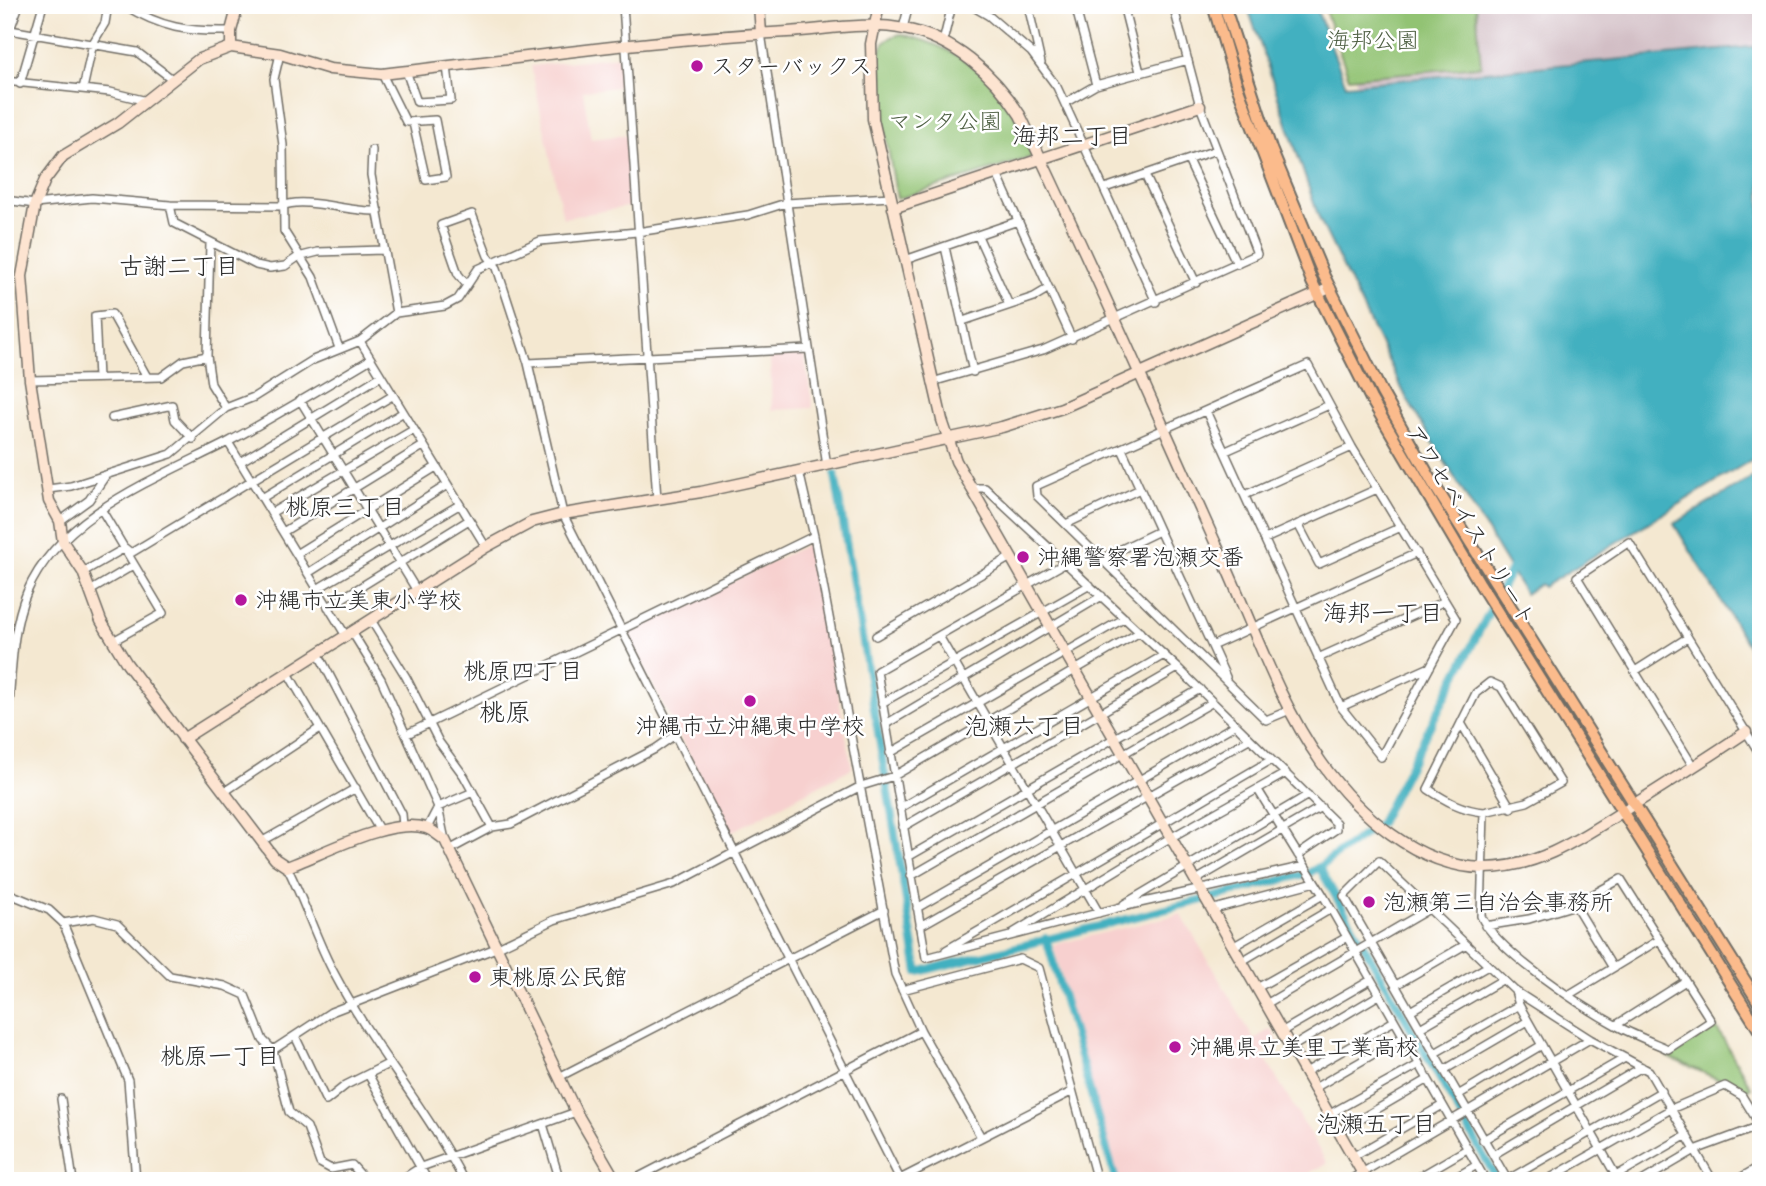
<svg xmlns="http://www.w3.org/2000/svg" width="1766" height="1186" font-family="Itim,'Klee One',sans-serif">
<style>
.built{fill:#f7d0cf}
.industrial{fill:#d2bec5}
.green{fill:#92c373;stroke:#5e774f;stroke-width:2}
.water{fill:#43b0c0;stroke:#376e76;stroke-width:2}
.lines{fill:none;stroke-linecap:round;stroke-linejoin:round}
.canal{stroke:#43b0c0;stroke-width:8}
.street-casing{stroke:#716d65;stroke-width:10}
.secondary-casing{stroke:#716d65;stroke-width:13}
.primary-casing{stroke:#716d65;stroke-width:14}
.street{stroke:#fff;stroke-width:7}
.secondary{stroke:#fde4d1;stroke-width:10}
.primary{stroke:#fbbb8c;stroke-width:10}
.poi-dot{fill:#b5179e;stroke:#fff;stroke-width:2.5}
.labels{text-anchor:middle;stroke-width:5;stroke-linejoin:round;paint-order:stroke}
.park-label{font-size:23px;fill:#4f6044;stroke:#fff}
.poi-label{font-size:23px;fill:#2b2b2b;stroke:#fff;text-anchor:start}
.street-label{font-size:23px;fill:#2b2b2b;stroke:#fff}
.neighbourhood-label{font-size:24px;fill:#2b2b2b;stroke:#fff}
.quarter-label{font-size:26px;fill:#2b2b2b;stroke:#fff}
</style>
<rect width="100%" height="100%" fill="#fff"/>
<filter id="ink" filterUnits="userSpaceOnUse"><feTurbulence type="fractalNoise" baseFrequency=".0143" numOctaves="2"/><feDisplacementMap in="SourceGraphic" scale="14" xChannelSelector="R" yChannelSelector="G"/><feConvolveMatrix kernelMatrix="1 2 1 2 8 2 1 2 1" color-interpolation-filters="sRGB"/></filter>
<filter id="wash" filterUnits="userSpaceOnUse"><feTurbulence type="fractalNoise" baseFrequency=".00686" numOctaves="4" result="noise"/><feDisplacementMap in="SourceGraphic" scale="28" xChannelSelector="R" yChannelSelector="G"/><feGaussianBlur stdDeviation="1.57" result="paint"/><feColorMatrix in="noise" values="0 0 0 0 0 0 0 0 0 0 0 0 0 0 0 0 0 1.4 0 .05"/><feComposite in="paint" operator="in"/></filter>
<g filter="url(#wash)">
<rect width="100%" height="100%" fill="#f4e8d1"/>
<path class="built" d="M621 56 624 86 583 91 591 139 628 135 632 206 563 218 531 66Z
M804 353 813 408 772 410 770 355Z
M810 543 852 768 729 833 627 634Z
M1181 914 1254 1039 1271 1029 1278 1041 1262 1053 1327 1163 1295 1181H1118L1053 945Z"/>
<path class="industrial" d="M1332 5H1761V46L1357 84Z"/>
<path class="green" d="M1323 5H1476L1481 66 1349 78Z
M901 34C970 50 1012 89 1032 157L897 199C892 169 871 69 883 45 887 38 894 36 901 34Z
M1716 1027 1751 1087 1745 1091 1668 1057Z"/>
<path class="water" d="M1247 5H1315L1346 85 1761 46V454L1543 587 1540 584 1525 594 1407 399 1319 218Z
M1761 472V667L1674 524Z"/>
<g class="lines">
<path class="canal" d="M835 475 918 972 1309 873 1319 867 1380 823 1513 566
M1319 867 1498 1181
M1046 938 1116 1181"/>
</g>
</g>
<g filter="url(#ink)">
<g class="lines">
<g class="street-casing">
<path id="street" d="M124 5C162 28 187 32 231 31
M224 5 236 11
M623 5 657 499
M970 5 989 16 1031 52 1057 87 1156 302
M1028 5 1041 63
M1075 5 1096 85
M1123 5 1140 72
M903 28 909 5
M10 30 137 52 172 79
M761 33 827 466
M943 42 952 5
M5 43 19 5
M280 54 274 79 283 145 284 231 313 277 339 348
M406 71 417 102 451 100 447 66
M382 74 406 122 435 120 446 177 426 180 413 123
M5 81 110 92 147 101
M20 84 43 5
M83 89 93 43 105 23 108 5
M1065 103 1096 85 1188 60
M372 150 371 175 396 313
M1188 160 1237 264
M996 172 1072 339
M1145 175 1196 283
M1105 188 1216 150
M5 200 35 204 92 198 170 205 283 206C304 196 352 213 379 211
M170 205 174 223 256 265 270 268 285 266 298 257 318 252 383 250
M978 236 1009 305
M210 243 207 356 211 384 226 408
M945 247 973 372
M905 260 1018 221
M466 284 458 274 441 225 472 214 488 256 497 268 528 363 563 514 901 1181
M963 321 1034 297 1049 288
M360 341 486 547
M528 363 808 349
M98 378 95 316 112 314 146 375
M30 380 161 377 183 361 207 356
M932 382 1043 350 1257 254 1200 106 1173 5
M300 400 417 591
M1206 411 1341 707 1381 757 1456 619 1352 447 1308 365 1036 486 1037 496 1266 720 1290 710
M112 418 172 405 175 420 193 439
M228 442 346 636
M1122 449 1226 677
M1226 451 1329 405
M240 462 381 376
M799 471 814 536 895 974 921 1031 981 1137
M970 488H985L1178 668 1336 823V829L1298 855
M48 489 71 486 171 454 226 408 254 397 313 360 360 341 396 313 445 306 458 299 478 269 540 241 637 232 748 215 786 203 891 197
M1245 495 1352 447
M262 498 402 413
M101 509 163 613 113 641
M271 513 413 430
M60 521 89 500 106 475
M1066 524 1140 489
M1298 524 1319 564 1401 527
M283 532 423 446
M1265 539 1377 489
M296 554 436 467
M1103 558 1159 531
M1067 562 877 671 926 958 1117 908 1305 866
M83 572 125 548 131 553 392 396
M308 573 447 485
M317 589 459 505
M90 591 134 565
M328 607 469 520
M371 620 406 677 439 742 464 776 492 827
M352 632 381 679 438 807 427 828
M876 636 1009 558
M939 636 1099 913
M1214 645 1417 553
M318 653 402 814 403 826
M1318 658 1445 601
M1635 671 1687 638
M288 673 380 831
M882 703 1090 585
M1341 707 1430 667
M1461 723 1511 808
M886 724 1102 596
M407 734 814 536
M5 739C13 692 8 637 27 592 60 514 158 478 228 442 276 416 324 387 371 359
M890 753 1125 618
M1693 766 1577 577 1629 542 1761 756
M1258 790 1323 895 1486 1181
M224 792 320 728
M900 808 1164 655
M1484 812 1527 802 1561 783 1501 687 1490 682 1476 693 1428 789C1446 801 1462 810 1484 812L1481 916C1496 951 1584 1008 1619 1027 1634 1035 1652 1042 1668 1049L1711 1021 1621 879 1572 906 1529 919 1485 926
M903 827 1178 668
M445 840 438 807 473 792
M261 842 356 788
M451 849 492 827 511 824 655 749 675 735
M908 857 1200 689
M287 867C305 902 316 940 335 975 373 1047 427 1109 464 1181
M911 876 1213 702
M1196 880 1321 807
M5 892 49 910 63 923 128 1080 136 1181
M1124 904 1308 795
M1575 905 1613 968
M917 908 1235 725
M1214 909 1315 882
M63 923 94 918 117 924 170 976 225 986 245 995 263 1040 273 1050 289 1112 307 1127 320 1163 331 1169 352 1165 366 1181
M920 926 1249 739
M1013 933 1163 842 1286 773
M1234 946 1323 895
M946 950 1271 760
M1242 961 1331 909
M1396 985 1465 945
M1257 988 1347 937
M902 990 1020 959 1039 968 1097 1181
M1515 991 1519 1005 1619 1181
M1570 994 1659 940
M1266 1004 1429 909
M1410 1011 1488 966
M1616 1025 1684 982
M1420 1028 1502 980
M1281 1032 1371 980
M295 1036 326 1101 346 1085 388 1064
M1290 1048 1379 995
M273 1050 331 1012 496 948 554 920 674 884 861 786 894 776 1140 632
M1435 1053 1519 1005
M1444 1070 1528 1021
M1304 1073 1394 1021
M368 1074 428 1181
M559 1077 884 910
M1313 1089 1403 1037
M1458 1095 1542 1045
M61 1099 73 1181
M1328 1115 1418 1065
M543 1124 560 1181
M1338 1132 1427 1080
M1483 1140 1625 1058
M1493 1155 1642 1067
M1352 1157 1441 1106
M898 1180 1071 1092
M1507 1180 1662 1091
M399 1181 421 1167 576 1112
M631 1181 921 1031
M1348 1181 1590 1039
M1412 1181 1467 1149
M1449 1181 1477 1165
M1508 1181 1344 896 1379 861 1515 991 1590 1039 1649 1071 1713 1181
M1545 1181 1671 1109 1725 1086 1742 1096 1761 1127
M1607 1181 1687 1135
M1642 1181 1695 1150 1760 1126
M1735 1181 1757 1168 1761 1176"/>
</g>
<g class="secondary-casing">
<path id="secondary" d="M759 5 761 33
M879 5 871 44 873 119 942 420 956 461 1367 1181
M231 47V31L238 5
M893 208 1200 106
M183 739 486 547 532 522 563 514 701 492 1002 427 1062 408 1330 288
M616 1181 576 1112 445 840C439 836 433 830 426 828 389 817 323 854 287 867L275 859 127 664 101 621 83 572 63 542 60 521 49 501 30 380 22 276 35 204 45 180 63 156 118 123 199 59 231 47 280 54 330 69 382 74C517 59 652 39 788 32 824 30 868 21 904 29 953 38 994 74 1020 115 1090 259 1154 407 1220 553 1252 622 1277 700 1321 762 1358 814 1417 867 1484 868 1542 868 1586 834 1633 805 1671 781 1709 757 1746 732"/>
</g>
<g class="primary-casing">
<path id="primary" d="M1213 5 1236 83 1312 282 1371 399 1480 584 1761 1033
M1224 5 1271 149 1324 276 1382 393 1433 483 1761 1006"/>
</g>
<use href="#street" class="street"/>
<use href="#secondary" class="secondary"/>
<use href="#primary" class="primary"/>
</g>
</g>
<g class="poi-dot">
<circle cx="697" cy="66" r="7"/>
<circle cx="1023" cy="557" r="7"/>
<circle cx="241" cy="600" r="7"/>
<circle cx="750" cy="701" r="7"/>
<circle cx="1369" cy="902" r="7"/>
<circle cx="475" cy="977" r="7"/>
<circle cx="1175" cy="1047" r="7"/>
</g>
<g class="labels">
<g class="park-label">
<text x="1373" y="48">海邦公園</text>
<text x="945" y="129">マンタ公園</text>
</g>
<g class="poi-label">
<text x="711" y="74">スターバックス</text>
<text x="1037" y="565">沖縄警察署泡瀬交番</text>
<text x="255" y="608">沖縄市立美東小学校</text>
<text x="750" y="734" text-anchor="middle">沖縄市立沖縄東中学校</text>
<text x="1383" y="910">泡瀬第三自治会事務所</text>
<text x="489" y="985">東桃原公民館</text>
<text x="1189" y="1055">沖縄県立美里工業高校</text>
</g>
<g class="street-label">
<text transform="translate(1471 525) rotate(59)" y="8">アワセベイストリート</text>
</g>
<g class="neighbourhood-label">
<text x="1072" y="144">海邦二丁目</text>
<text x="179" y="274">古謝二丁目</text>
<text x="345" y="515">桃原三丁目</text>
<text x="1383" y="621">海邦一丁目</text>
<text x="523" y="679">桃原四丁目</text>
<text x="1024" y="734">泡瀬六丁目</text>
<text x="220" y="1064">桃原一丁目</text>
<text x="1376" y="1132">泡瀬五丁目</text>
</g>
<g class="quarter-label">
<text x="505" y="721">桃原</text>
</g>
</g>
<rect width="1766" height="1186" fill="none" stroke="#fff" stroke-width="28"/>
</svg>
